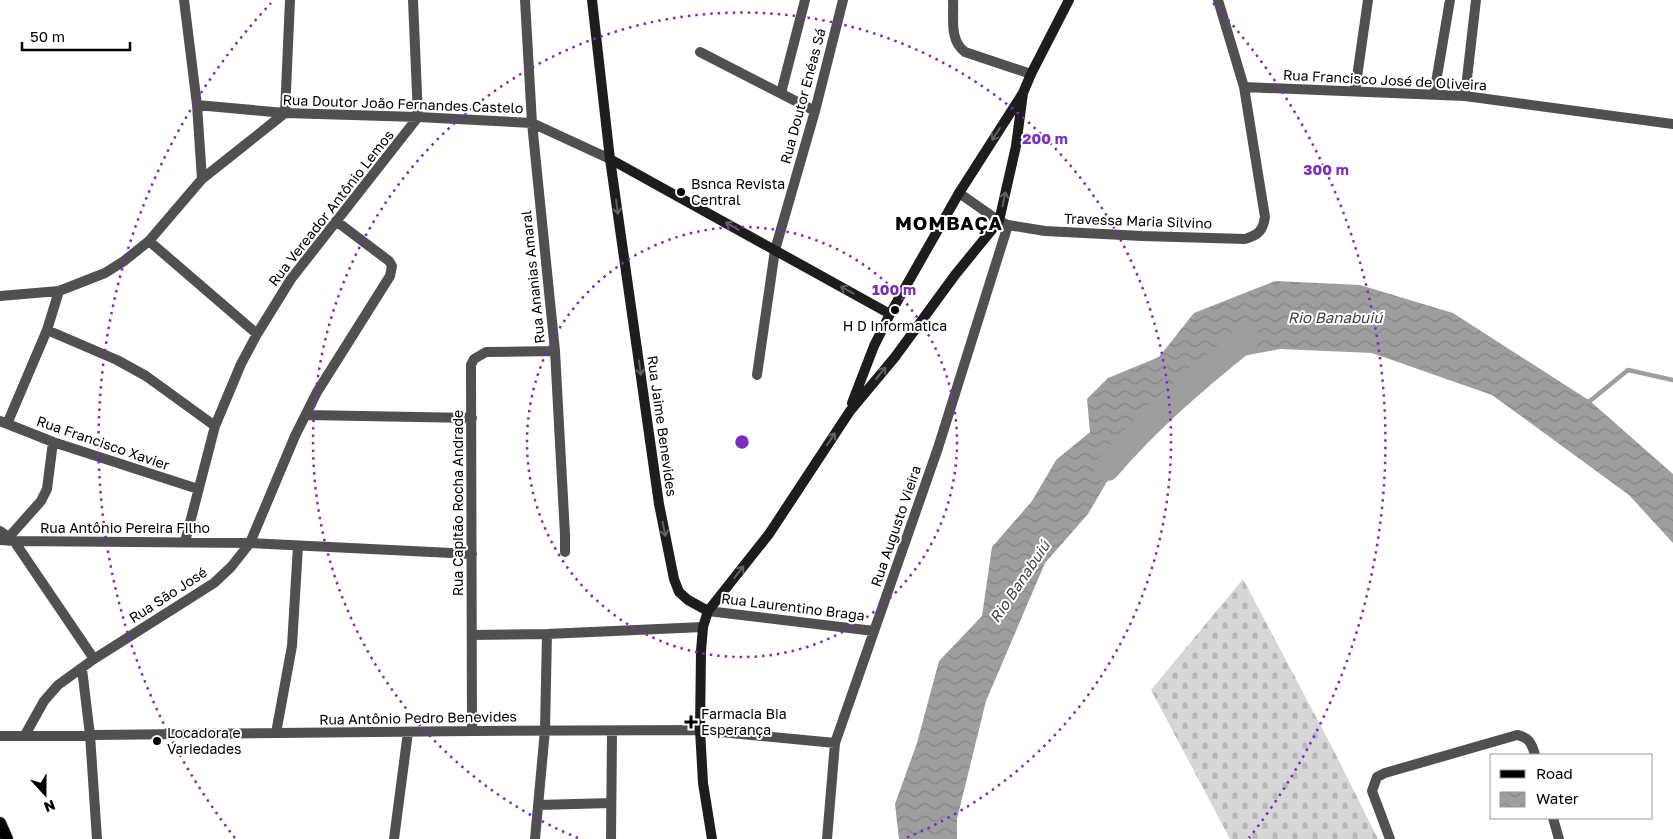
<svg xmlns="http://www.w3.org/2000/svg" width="1673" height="839" font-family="'Golos Text',sans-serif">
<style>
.cemetery{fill:url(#cemetery-stones)}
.water{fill:url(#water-waves)}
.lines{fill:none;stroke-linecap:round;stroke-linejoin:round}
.stream{stroke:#9e9e9e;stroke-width:4.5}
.river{stroke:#9e9e9e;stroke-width:26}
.primary-casing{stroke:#dbdbdb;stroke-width:14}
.street{stroke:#505050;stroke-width:10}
.secondary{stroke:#1d1d1d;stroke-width:10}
.primary{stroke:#000;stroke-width:12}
.oneway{stroke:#616161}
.ring{fill:none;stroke:#7b2cbf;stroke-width:2.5;stroke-dasharray:2.5 5}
.poi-dot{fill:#000;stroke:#fff;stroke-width:2}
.labels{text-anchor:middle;stroke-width:4;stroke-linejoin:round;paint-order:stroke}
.street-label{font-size:14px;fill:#000;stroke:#fff}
.poi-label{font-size:14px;fill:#000;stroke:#fff;text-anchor:start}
.water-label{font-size:15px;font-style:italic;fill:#3f3f3f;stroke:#fff}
.district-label{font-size:19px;font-weight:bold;letter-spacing:1px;fill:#000;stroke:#fff}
.centre{fill:#7b2cbf;stroke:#fff;stroke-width:2.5}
.ring-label{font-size:15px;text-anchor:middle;font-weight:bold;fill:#7b2cbf;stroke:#fff;stroke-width:4;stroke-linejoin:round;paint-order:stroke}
</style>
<defs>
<pattern id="cemetery-stones" width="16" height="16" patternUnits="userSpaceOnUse" patternTransform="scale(1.25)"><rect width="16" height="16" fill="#d7d7d7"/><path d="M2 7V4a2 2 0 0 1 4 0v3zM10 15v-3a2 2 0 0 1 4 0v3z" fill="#b7b7b7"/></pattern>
<pattern id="water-waves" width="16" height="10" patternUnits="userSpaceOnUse" patternTransform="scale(1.25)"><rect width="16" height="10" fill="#9e9e9e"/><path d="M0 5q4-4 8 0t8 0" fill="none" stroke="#868686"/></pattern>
</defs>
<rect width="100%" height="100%" fill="#fff"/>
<path class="cemetery" d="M1243 579 1333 749 1378 839H1230L1151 690Z"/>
<path class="water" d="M1275 281 1360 285 1453 313 1590 401 1673 474V543L1629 495 1492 395 1372 353 1280 349 1200 364 1149 410 1088 514 1045 563 986 701 957 819V839H899L895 804 917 743 939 661 982 616 992 547 1032 501 1056 460 1090 432 1087 399 1108 378 1159 357 1194 313Z"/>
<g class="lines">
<path class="stream" d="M1586 402 1590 401 1628 370 1673 380"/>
<path class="river" d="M1107 468C1149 419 1197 378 1247 338"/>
<g class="primary-casing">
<path id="primary" d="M0 823 7 839"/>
</g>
<path class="street" d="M184 0 197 105 202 179
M525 0 532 123 555 351 565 535V552
M953 0C954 18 949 40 965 52L1031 74
M700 52 815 111
M1244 87 1465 96 1673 124
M1355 91 1368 0
M781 93 805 0
M1434 94 1450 0
M1465 96 1476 0
M197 105 285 113 418 117 532 123 610 159
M959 193 999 221 1008 225 1045 231 1142 236 1245 239C1258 235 1263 231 1265 217L1244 87 1218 0
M149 241 257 334
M0 296 59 291 105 273 124 261 149 241 202 179 285 113 290 0
M47 330 117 360 146 376 215 426
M757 375 775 250 815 111 843 0
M306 415 472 418
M0 421 53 442 198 489
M7 424 47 330 59 291
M0 531 14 541 94 659
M9 537 41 501 47 489 53 442
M0 540 14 541 250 543 472 554
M185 542 215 426 241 364 257 334 291 279 418 117 413 0
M708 611 874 631
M472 635 547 634 703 627
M82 669 90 735 97 839
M472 731 471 365 474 359 486 352 555 351
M276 733 292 646 298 546
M25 735 44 701 58 685 94 659 214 583 231 567 250 543 295 436 317 392 390 276 392 266 389 261 336 221
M0 736 472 731 700 730 835 743
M538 805 611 803
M1553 818 1559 839
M394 839 408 732
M535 839 545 730 547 634
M611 839 612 732
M827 839 835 743 938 448 1008 225
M1390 839 1372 791 1377 777 1385 773 1517 735C1529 737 1532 744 1535 755"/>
<path class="secondary" d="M592 0 610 159 659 504 674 579 679 592 688 600 708 611
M610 159 890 314
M852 403 874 346 890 314 959 193 1023 93 1031 74 1069 0
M712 839 703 783 700 730 701 651 703 627 708 611 769 534 850 411 895 357 955 275 999 221 1016 146 1023 93"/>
<use href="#primary" class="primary"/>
</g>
<defs><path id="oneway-shaft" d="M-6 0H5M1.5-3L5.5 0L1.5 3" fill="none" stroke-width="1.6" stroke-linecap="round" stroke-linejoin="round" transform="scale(1.25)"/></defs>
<g class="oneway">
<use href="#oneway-shaft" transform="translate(996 134) rotate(123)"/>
<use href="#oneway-shaft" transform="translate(1004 199) rotate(-78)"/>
<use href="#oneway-shaft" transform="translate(617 207) rotate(82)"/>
<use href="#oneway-shaft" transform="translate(732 226) rotate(-151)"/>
<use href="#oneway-shaft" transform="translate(847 290) rotate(-151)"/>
<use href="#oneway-shaft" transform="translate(640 368) rotate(82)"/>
<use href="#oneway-shaft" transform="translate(881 373) rotate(-50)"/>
<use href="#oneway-shaft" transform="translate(831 439) rotate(-57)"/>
<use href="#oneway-shaft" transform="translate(664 529) rotate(79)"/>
<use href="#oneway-shaft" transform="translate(739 572) rotate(-52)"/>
</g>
<g class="ring">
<circle cx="742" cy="442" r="215"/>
<path d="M578 838A429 429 0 1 1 906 838"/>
<path d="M235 838A644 644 0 0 1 271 3M1213 3A644 644 0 0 1 1249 838"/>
</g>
<g class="poi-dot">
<circle cx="681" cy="192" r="5"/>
<circle cx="895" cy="310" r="5"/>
<path d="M688.5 714.5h5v5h5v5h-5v5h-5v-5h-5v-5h5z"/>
<circle cx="157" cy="741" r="5"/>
</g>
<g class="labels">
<g class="street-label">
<text transform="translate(1385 80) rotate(3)" y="5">Rua Francisco José de Oliveira</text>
<text transform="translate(803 96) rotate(-75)" y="5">Rua Doutor Enéas Sá</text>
<text transform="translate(403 104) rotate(2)" y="5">Rua Doutor João Fernandes Castelo</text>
<text transform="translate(331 208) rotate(-52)" y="5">Rua Vereador Antônio Lemos</text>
<text transform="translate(1138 221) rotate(2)" y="5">Travessa Maria Silvino</text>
<text transform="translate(533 277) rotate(-96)" y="5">Rua Ananias Amaral</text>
<text transform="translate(662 426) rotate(82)" y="5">Rua Jaime Benevides</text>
<text transform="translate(103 443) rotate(19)" y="5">Rua Francisco Xavier</text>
<text transform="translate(458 503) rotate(-90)" y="5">Rua Capitão Rocha Andrade</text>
<text transform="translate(896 526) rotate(-71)" y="5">Rua Augusto Vieira</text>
<text x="125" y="533">Rua Antônio Pereira Filho</text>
<text transform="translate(168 595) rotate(-33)" y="5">Rua São José</text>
<text transform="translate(793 607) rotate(7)" y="5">Rua Laurentino Braga</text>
<text transform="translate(418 718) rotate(-1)" y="5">Rua Antônio Pedro Benevides</text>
</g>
<g class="poi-label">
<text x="691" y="189">Bsnca Revista<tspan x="691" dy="16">Central</tspan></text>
<text x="895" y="331" text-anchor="middle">H D Informatica</text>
<text x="701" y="719">Farmacia Bia<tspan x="701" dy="16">Esperança</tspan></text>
<text x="167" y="738">Locadora e<tspan x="167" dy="16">Variedades</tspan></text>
</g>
<g class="water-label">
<text x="1335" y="323">Rio Banabuiú</text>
<text transform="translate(1020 582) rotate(-56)" y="5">Rio Banabuiú</text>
</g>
<g class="district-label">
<text x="949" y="230">MOMBAÇA</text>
</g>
</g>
<circle cx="742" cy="442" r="8" class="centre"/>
<g class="ring-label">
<text x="1045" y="144">200 m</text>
<text x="1326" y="175">300 m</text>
<text x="894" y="295">100 m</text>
</g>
<rect x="1490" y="754" width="162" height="65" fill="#ffffff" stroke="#999999"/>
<rect x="1500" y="770" width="25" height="8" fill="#000000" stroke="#999999"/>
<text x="1536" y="779" font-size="15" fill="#000000">Road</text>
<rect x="1500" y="792" width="25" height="15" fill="url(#water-waves)" stroke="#999999"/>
<text x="1536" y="804" font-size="15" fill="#000000">Water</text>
<g transform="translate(45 794) rotate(159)" stroke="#ffffff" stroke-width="4" paint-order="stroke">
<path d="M0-4L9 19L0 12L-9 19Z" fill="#000000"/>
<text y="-8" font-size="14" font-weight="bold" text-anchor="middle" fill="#000000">N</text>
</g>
<path d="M22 42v8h108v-8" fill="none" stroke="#000000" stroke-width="2.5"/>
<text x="30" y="42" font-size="15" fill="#000000" stroke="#ffffff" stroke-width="4" paint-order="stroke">50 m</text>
</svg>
